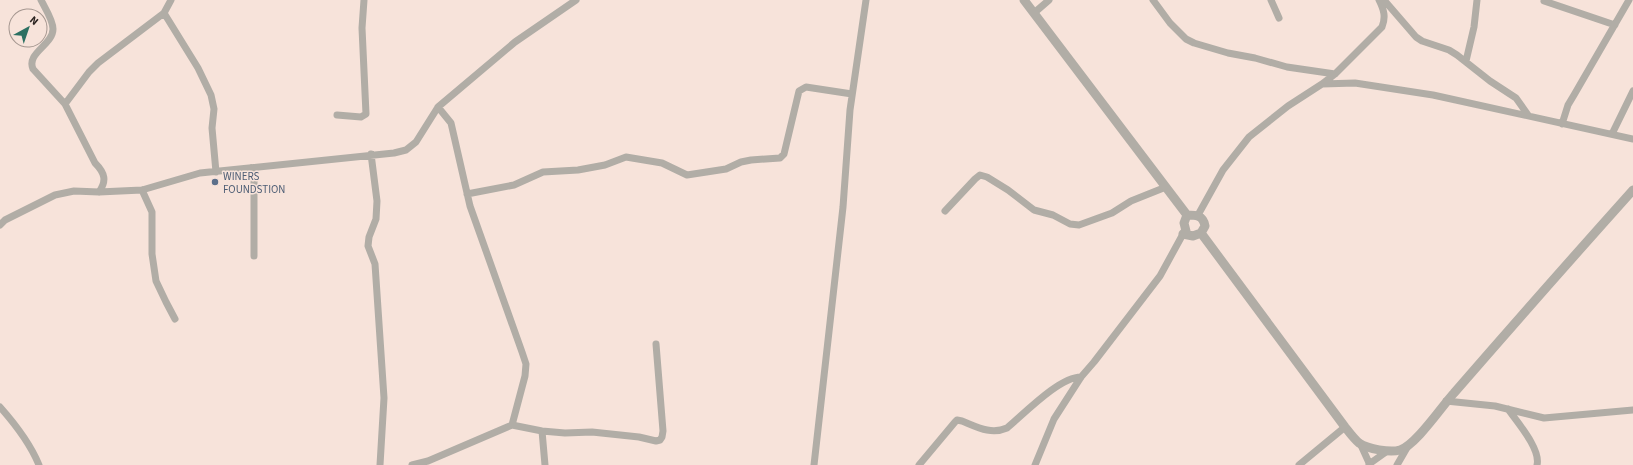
<svg xmlns="http://www.w3.org/2000/svg" width="1633" height="465" font-family="'Source Sans 3',sans-serif">
<style>
.lines{fill:none;stroke-linecap:round;stroke-linejoin:round}
.minor{stroke:#b1ada6;stroke-width:7}
.tertiary{stroke:#b1ada6;stroke-width:9}
.service-dot{fill:#5c6f8a;stroke:#f7e3da;stroke-width:1.5}
.labels{text-anchor:middle;stroke-width:3;stroke-linejoin:round;paint-order:stroke}
.service-label{font-size:11px;fill:#4e5e75;stroke:#f7e3da;text-anchor:start}
</style>
<rect width="100%" height="100%" fill="#f7e3da"/>
<g class="lines">
<path class="minor" d="M41 0C45 8 53 20 53 29 53 45 26 53 33 69L65 104 89 72 98 63 164 13
M171 0 164 13 198 68 211 95 214 109 212 128 216 172
M1153 0 1170 23 1186 39 1194 43 1228 53 1255 58 1287 67 1335 74
M1271 0 1279 18
M1384 0 1416 37 1422 41 1449 50 1457 55 1490 81 1516 98 1528 115
M1544 1 1615 25
M1034 13 1049 0
M1466 61 1474 27 1477 0
M1322 84 1335 74 1382 27C1386 17 1384 10 1379 0
M65 104 95 163C105 173 107 181 99 192
M337 115 361 117 366 114 362 28 364 0
M1562 124 1568 105 1574 95 1629 0
M1612 134 1633 91
M371 154 377 201 376 219 369 237 368 246 375 264 384 398 380 465
M251 168 254 171V256
M142 190 152 212V254L156 281 166 302 175 319
M467 194 514 185 543 172 578 170 605 165 626 157 662 163 687 175 726 169 741 162 751 160 780 158 784 154 799 91 806 87 852 94
M945 211 975 179 980 175 987 177 1008 190 1034 210 1053 215 1070 224 1079 225 1112 213 1131 201 1166 187
M1198 215 1223 170 1249 137 1288 106 1322 84 1355 83 1433 95 1633 139
M0 225 5 220 55 195 74 191 99 192 142 190 200 173 394 153 406 150 416 142 438 107 515 42 576 0
M1446 401 1495 406 1544 418 1633 410
M0 407C16 425 30 443 39 465
M1508 409C1517 422 1541 449 1537 465
M512 425 542 431 565 433 592 432 639 437 656 441 660 440 662 437 663 431 656 344
M542 431 545 465
M1360 443 1370 465
M1369 464 1386 452
M412 465 428 461 512 425 525 376 526 364 522 352 470 206 451 123 438 107
M814 465 843 207 850 110 866 0
M919 465 955 422 957 420 962 421C977 427 991 435 1007 428 1024 414 1059 377 1081 377
M1035 465 1054 419 1081 377 1094 362 1160 276 1183 234
M1299 465 1345 427
M1397 465 1408 446"/>
<path class="tertiary" d="M1024 0 1187 215
M1187 215C1196 215 1203 215 1205 226L1201 233 1193 236 1183 234 1186 231 1184 223Z
M1201 233 1345 427C1349 432 1354 439 1359 443 1368 449 1390 453 1400 450 1416 445 1442 406 1454 393 1513 325 1573 257 1633 190"/>
</g>
<circle class="service-dot" cx="215" cy="182" r="4"/>
<g class="labels">
<g class="service-label">
<text x="223" y="180">WINERS<tspan x="223" dy="13">FOUNDSTION</tspan></text>
</g>
</g>
<g transform="translate(28 28) rotate(40)"><circle r="19" fill="#f7e3da" stroke="#a59790"/>
<path d="M0-3L7 15L0 10L-7 15Z" fill="#2c7062"/>
<text y="-6" font-size="11" font-weight="bold" text-anchor="middle" fill="#2b2421">N</text>
</g>
</svg>
